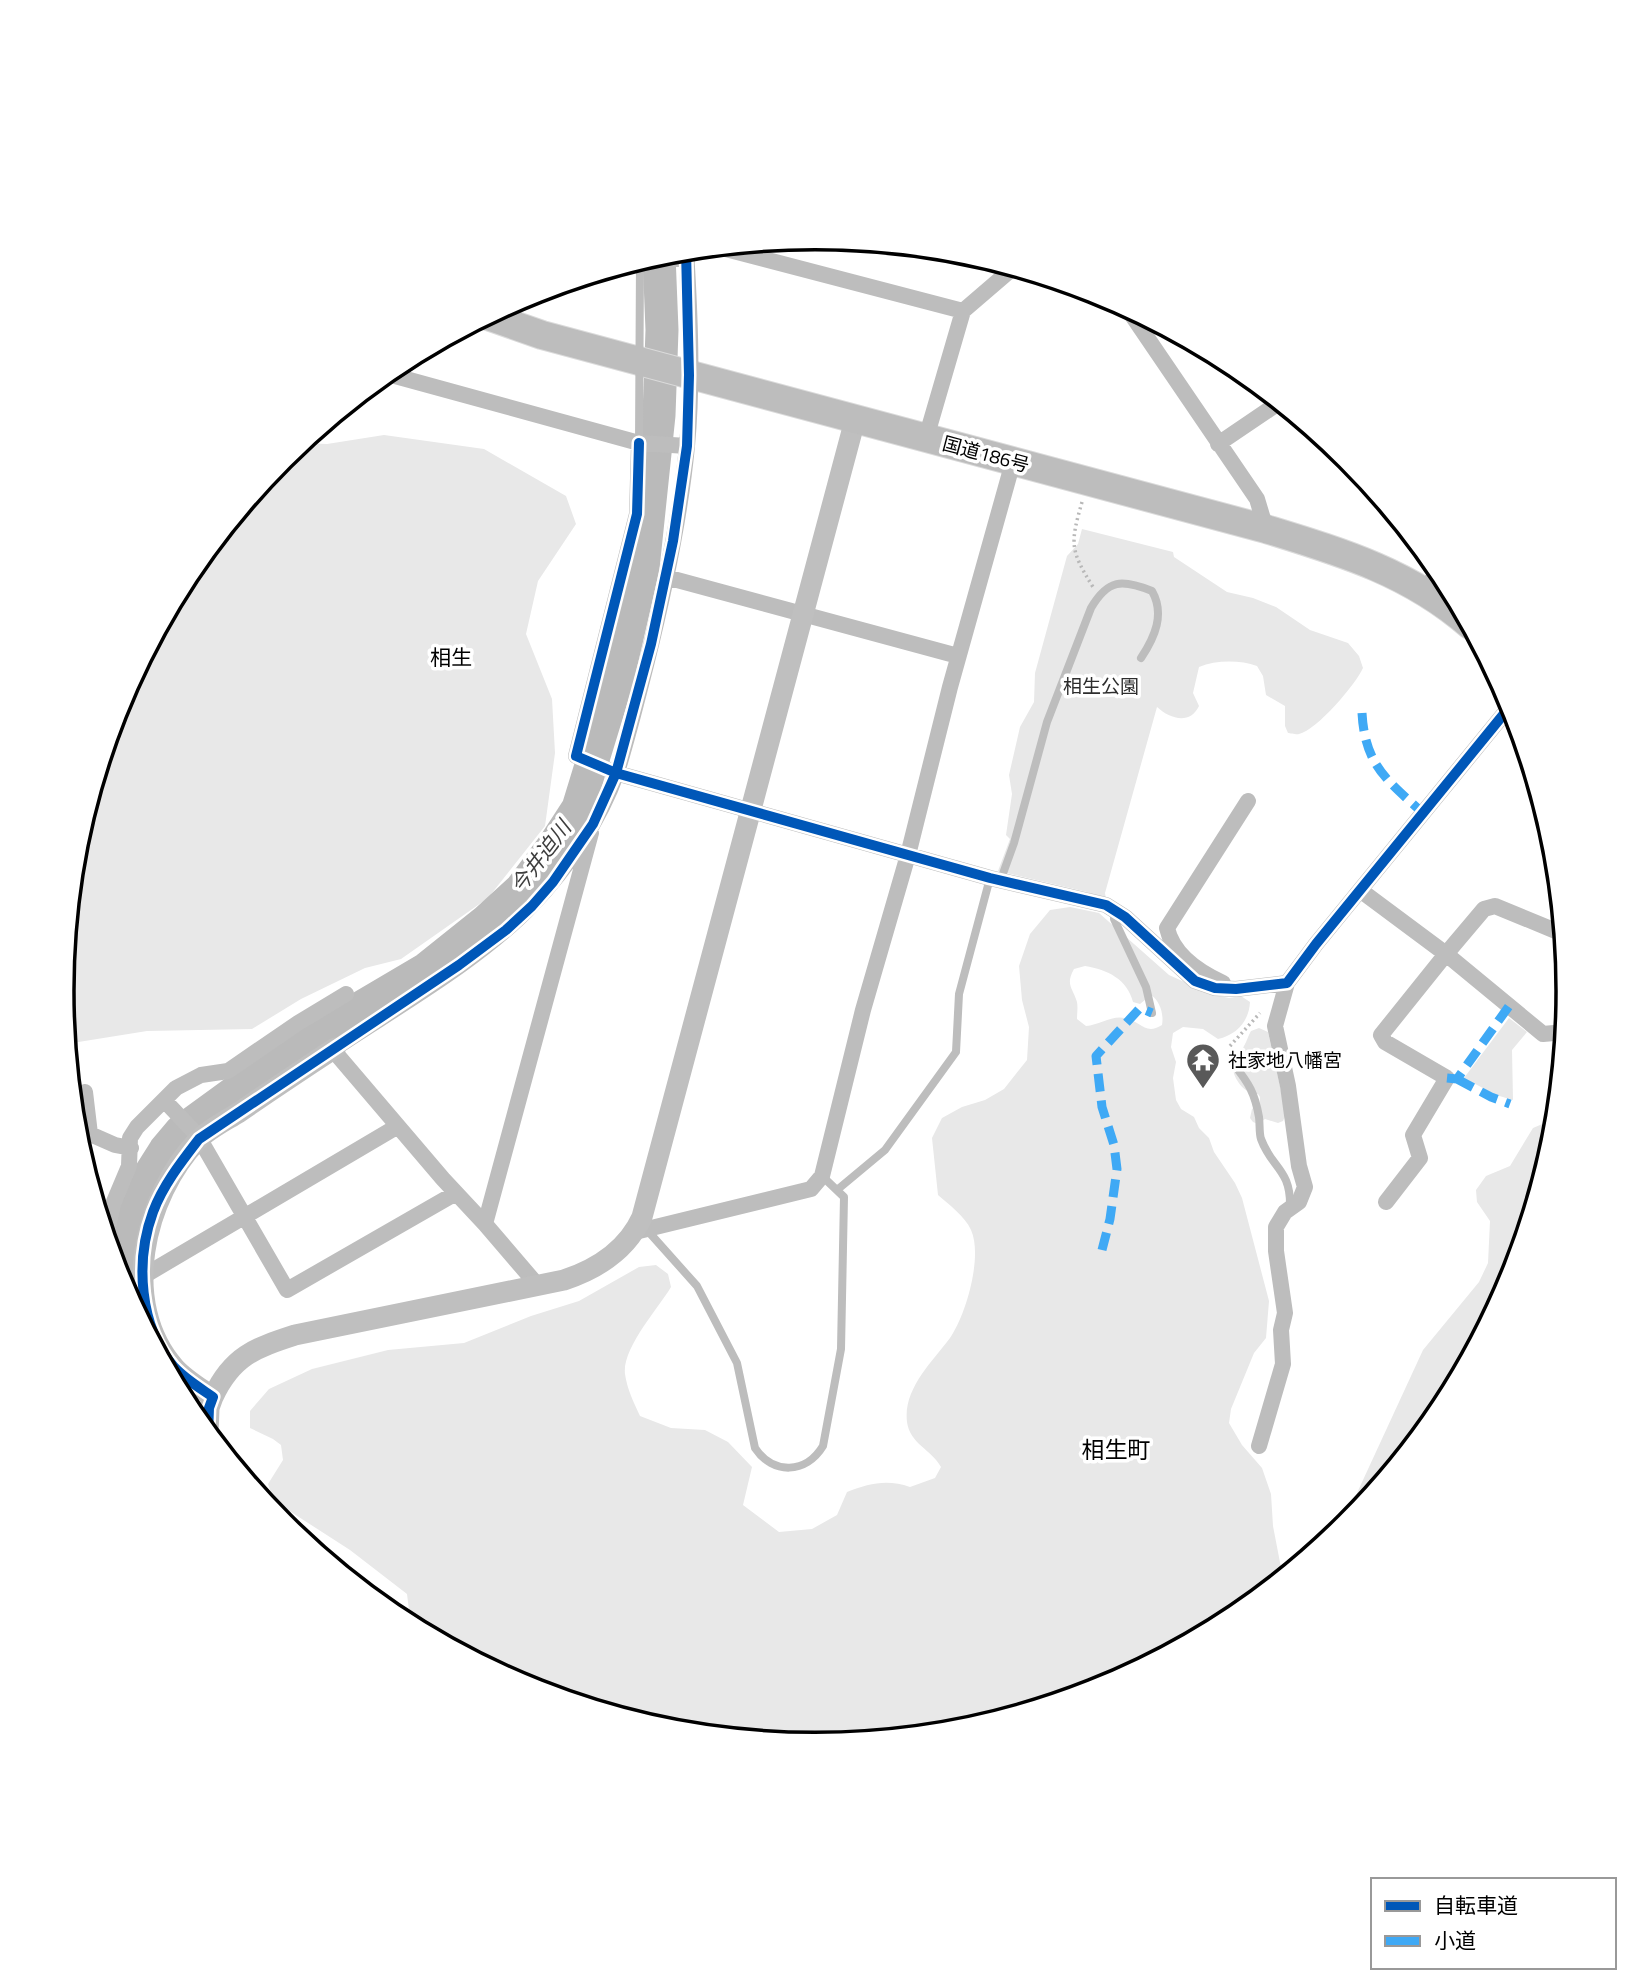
<svg xmlns="http://www.w3.org/2000/svg" width="1630" height="1983" font-family="'Titillium Web','Noto Sans JP',sans-serif">
<style>
.green{fill:#e8e8e8;fill-rule:evenodd}
.lines{fill:none;stroke-linecap:round;stroke-linejoin:round}
.river{stroke:#bababa;stroke-width:33}
.highway-casing{stroke:#dbdbdb;stroke-width:30}
.path{stroke:#b8b8b8;stroke-width:3.5;stroke-dasharray:2 3.5;stroke-linecap:butt}
.lane{stroke:#bdbdbd;stroke-width:8}
.street{stroke:#bdbdbd;stroke-width:16}
.secondary{stroke:#bfbfbf;stroke-width:21}
.highway{stroke:#bdbdbd;stroke-width:28}
.quiet{stroke:#3fa9f5;stroke-width:9;stroke-dasharray:18 9;stroke-linecap:butt}
.cycleway-casing{stroke:#fff;stroke-width:15}
.cycleway{stroke:#0057b8;stroke-width:10}
.labels{text-anchor:middle;stroke-width:7;stroke-linejoin:round;paint-order:stroke}
.street-label{font-size:19px;fill:#000;stroke:#fff}
.park-label{font-size:19px;fill:#2d2d2d;stroke:#fff}
.poi-label{font-size:19px;fill:#000;stroke:#fff;text-anchor:start}
.neighbourhood-label{font-size:21px;fill:#000;stroke:#fff}
.water-label{font-size:21px;font-style:italic;fill:#3e3e3e;stroke:#fff}
.quarter-label{font-size:23px;fill:#000;stroke:#fff}
.rim{fill:none;stroke:#000;stroke-width:3.5}
</style>
<rect width="100%" height="100%" fill="#fff"/>
<path class="green" d="M384 435 484 449 566 496 576 524 538 581 526 634 552 699 555 753 545 826 488 898 401 959 365 968 301 999 252 1029 147 1031 66 1044 61 991 76 844 119 703 189 572 282 458 301 443 327 444Z
M1082 529 1173 552 1174 557 1227 592 1253 598 1276 607 1310 630 1348 643 1359 656 1363 668C1356 684 1317 730 1299 734 1297 735 1290 733 1288 733L1285 726V706L1266 695 1263 676 1257 666C1240 660 1216 660 1199 667L1193 693 1199 706C1190 725 1170 719 1157 707L1105 893 1106 899H1104L1087 892 998 871 1010 839 1006 835 1012 794 1009 775 1020 727 1034 702 1035 673 1067 556 1078 544Z
M1070 907 1099 913 1169 975 1211 994 1229 998 1241 996 1250 1002C1249 1022 1236 1035 1218 1039L1203 1029 1183 1027 1173 1033 1171 1047 1176 1062 1173 1078 1176 1100 1181 1109 1194 1117 1199 1128 1209 1138 1214 1152 1235 1183 1242 1198 1269 1301 1266 1338 1254 1353 1231 1409 1229 1423 1242 1445 1262 1468 1271 1494 1273 1526 1283 1578 1233 1618 1103 1688 962 1731 815 1745 668 1731 526 1688 411 1626 407 1594 350 1550 274 1501 268 1484 283 1460 281 1445 273 1439 250 1428V1411L269 1389 312 1369 388 1350 464 1343 531 1316 579 1301 639 1267 656 1265 668 1274 671 1287C658 1309 622 1348 625 1374 627 1389 634 1403 640 1416L671 1428 705 1430 728 1442 752 1467 743 1505 779 1532 812 1529 837 1515 847 1492C869 1483 888 1479 910 1487L935 1478 941 1467C931 1449 910 1444 907 1422 903 1389 932 1362 950 1338 966 1315 983 1256 971 1230 965 1216 948 1204 938 1195L932 1138 942 1118 962 1107 985 1100 1004 1089 1027 1060 1029 1027 1022 1000 1019 966 1030 934 1050 910ZM1085 966C1108 970 1127 979 1133 1002L1140 1004 1151 995C1160 1001 1164 1014 1162 1025 1145 1036 1141 1021 1125 1018 1112 1015 1099 1025 1086 1026L1077 1019C1077 1014 1078 1007 1077 1002 1073 988 1065 985 1074 969Z
M1509 1018 1527 1032 1512 1050 1513 1100 1496 1095 1464 1078Z
M1259 1028 1268 1032 1286 1114 1283 1121 1278 1123 1265 1119 1258 1124 1253 1122 1250 1118 1252 1109 1260 1103V1097L1258 1094C1243 1095 1228 1072 1234 1059 1236 1053 1242 1051 1244 1046 1247 1041 1248 1036 1251 1031Z
M1547 1122 1556 1123 1554 1139 1511 1280 1441 1411 1344 1528 1345 1519 1423 1350 1479 1282 1488 1263 1490 1221 1477 1202 1476 1190 1486 1176 1510 1166 1533 1128Z"/>
<g class="lines">
<path class="river" d="M121 1284 120 1253 124 1231 139 1191 165 1150 181 1131 236 1091 348 1015 426 969 486 921 521 889 554 845 578 808 617 681 643 568 659 415 662 330 659 255"/>
<g class="highway-casing">
<path id="highway" d="M488 316 542 335 1266 529C1341 552 1409 572 1470 625"/>
</g>
<path class="path" d="M1082 502C1070 544 1070 550 1093 587
M1230 1046 1260 1013"/>
<path class="lane" d="M639 443 640 261
M1001 879 1014 843 1047 722 1091 608C1108 579 1122 579 1152 591 1165 614 1155 637 1141 658
M1114 910V919L1146 987 1152 1013
M1234 1065C1249 1083 1255 1094 1259 1117 1260 1124 1259 1133 1261 1139 1272 1169 1291 1169 1290 1207
M837 1190 885 1150 956 1052 959 994 990 878
M647 1230 697 1286 737 1363 755 1448C773 1475 806 1474 823 1446L841 1349 844 1197 822 1176"/>
<path class="street" d="M718 247 963 311
M644 259H687
M1127 308 1257 499 1266 529
M388 371 395 376 639 443 687 446
M926 438 963 311 1013 268
M639 443 637 514 576 756 616 773 990 878 1106 905 1125 917 1195 981 1215 988 1236 989 1287 983 1316 944 1512 704
M1218 444 1280 402
M666 577 958 656
M1360 890 1446 954 1484 909 1495 906 1563 934
M1223 983C1199 972 1173 955 1167 928L1248 801
M164 1100 198 1136 287 1290 456 1193
M90 1134 115 1145 131 1148
M76 1140 81 1135 90 1134 85 1092
M1386 1202 1420 1158 1413 1135 1447 1078 1385 1042 1381 1035 1446 954 1543 1034 1565 1032
M485 1224 443 1179 339 1057 335 1048C398 1006 481 959 532 905 567 869 600 820 617 772 628 737 637 700 646 665 664 593 680 520 687 446 693 382 690 315 686 250
M635 1232 811 1189 822 1176 863 1010 908 855 950 687 1013 462
M106 1237 113 1204 129 1166 130 1138 137 1127 176 1088 201 1075 228 1071 298 1023 346 994
M142 1277 398 1126
M539 1287 485 1224 591 833
M1259 1446 1283 1364 1281 1330 1285 1313 1276 1251V1227L1285 1212 1299 1202 1305 1187 1299 1166 1288 1086 1275 1026 1287 983"/>
<path class="secondary" d="M1428 592 1440 571
M213 1397C232 1356 255 1348 295 1335L564 1280C597 1269 627 1250 642 1217L855 420
M208 1434 209 1408 213 1397C200 1388 185 1379 175 1368 118 1304 144 1196 198 1140 209 1129 225 1121 238 1113 270 1091 303 1069 335 1048"/>
<use href="#highway" class="highway"/>
<path class="quiet" d="M996 263 998 265
M1362 713C1365 766 1388 781 1424 814
M1447 1078 1457 1079 1509 1006
M1457 1079 1491 1097 1510 1104
M75 1129 81 1135
M1102 1250 1110 1219 1117 1169 1114 1145 1102 1107 1096 1056 1140 1008 1152 1013"/>
<g class="cycleway-casing">
<path id="cycleway" d="M639 443 637 514 576 756 616 773 990 878 1106 905 1125 917 1195 981 1215 988 1236 989 1287 983 1316 944 1512 704
M208 1434 209 1408 213 1397C200 1388 185 1379 174 1367 139 1326 135 1261 153 1212 163 1185 182 1161 199 1139L459 965 506 930 532 906 553 882 593 824 616 773 651 644 673 541 687 446 689 375 686 250"/>
</g>
<use href="#cycleway" class="cycleway"/>
</g>
<defs>
<g id="temple-pin" transform="scale(1.75)"><path d="M0 17L-7.5 6A9.5 9.5 0 1 1 7.5 6Z" fill="#595959" stroke="#fff"/><path d="M0-6L5-2H3V0L6.5 2.5H4V6H1.5V3h-3V6H-4V2.5H-6.5L-3 0V-2H-5Z" fill="#fff"/></g>
</defs>
<g fill-rule="evenodd">
<use href="#temple-pin" x="1203" y="1060"/>
</g>
<g class="labels">
<g class="street-label">
<text transform="translate(986 454) rotate(15)" y="7">国道186号</text>
</g>
<g class="park-label">
<text x="1101" y="693">相生公園</text>
</g>
<g class="poi-label">
<text x="1228" y="1067">社家地八幡宮</text>
</g>
<g class="neighbourhood-label">
<text x="451" y="665">相生</text>
</g>
<g class="water-label">
<text transform="translate(541 857) rotate(-53)" y="7">今井迫川</text>
</g>
<g class="quarter-label">
<text x="1116" y="1458">相生町</text>
</g>
</g>
<path d="M0 0H1630V1983H0ZM74 991a741 741 0 1 1 1482 0a741 741 0 1 1-1482 0Z" fill="#fff" fill-rule="evenodd"/>
<path class="rim" d="M74 991a741 741 0 1 1 1482 0a741 741 0 1 1-1482 0Z"/>
<rect x="1371" y="1878" width="245" height="91" fill="#ffffff" stroke="#999999" stroke-width="2"/>
<rect x="1385" y="1901" width="35" height="10" fill="#0057b8" stroke="#999999" stroke-width="2"/>
<text x="1434" y="1913" font-size="21" fill="#000000">自転車道</text>
<rect x="1385" y="1936" width="35" height="10" fill="#3fa9f5" stroke="#999999" stroke-width="2"/>
<text x="1434" y="1948" font-size="21" fill="#000000">小道</text>
</svg>
